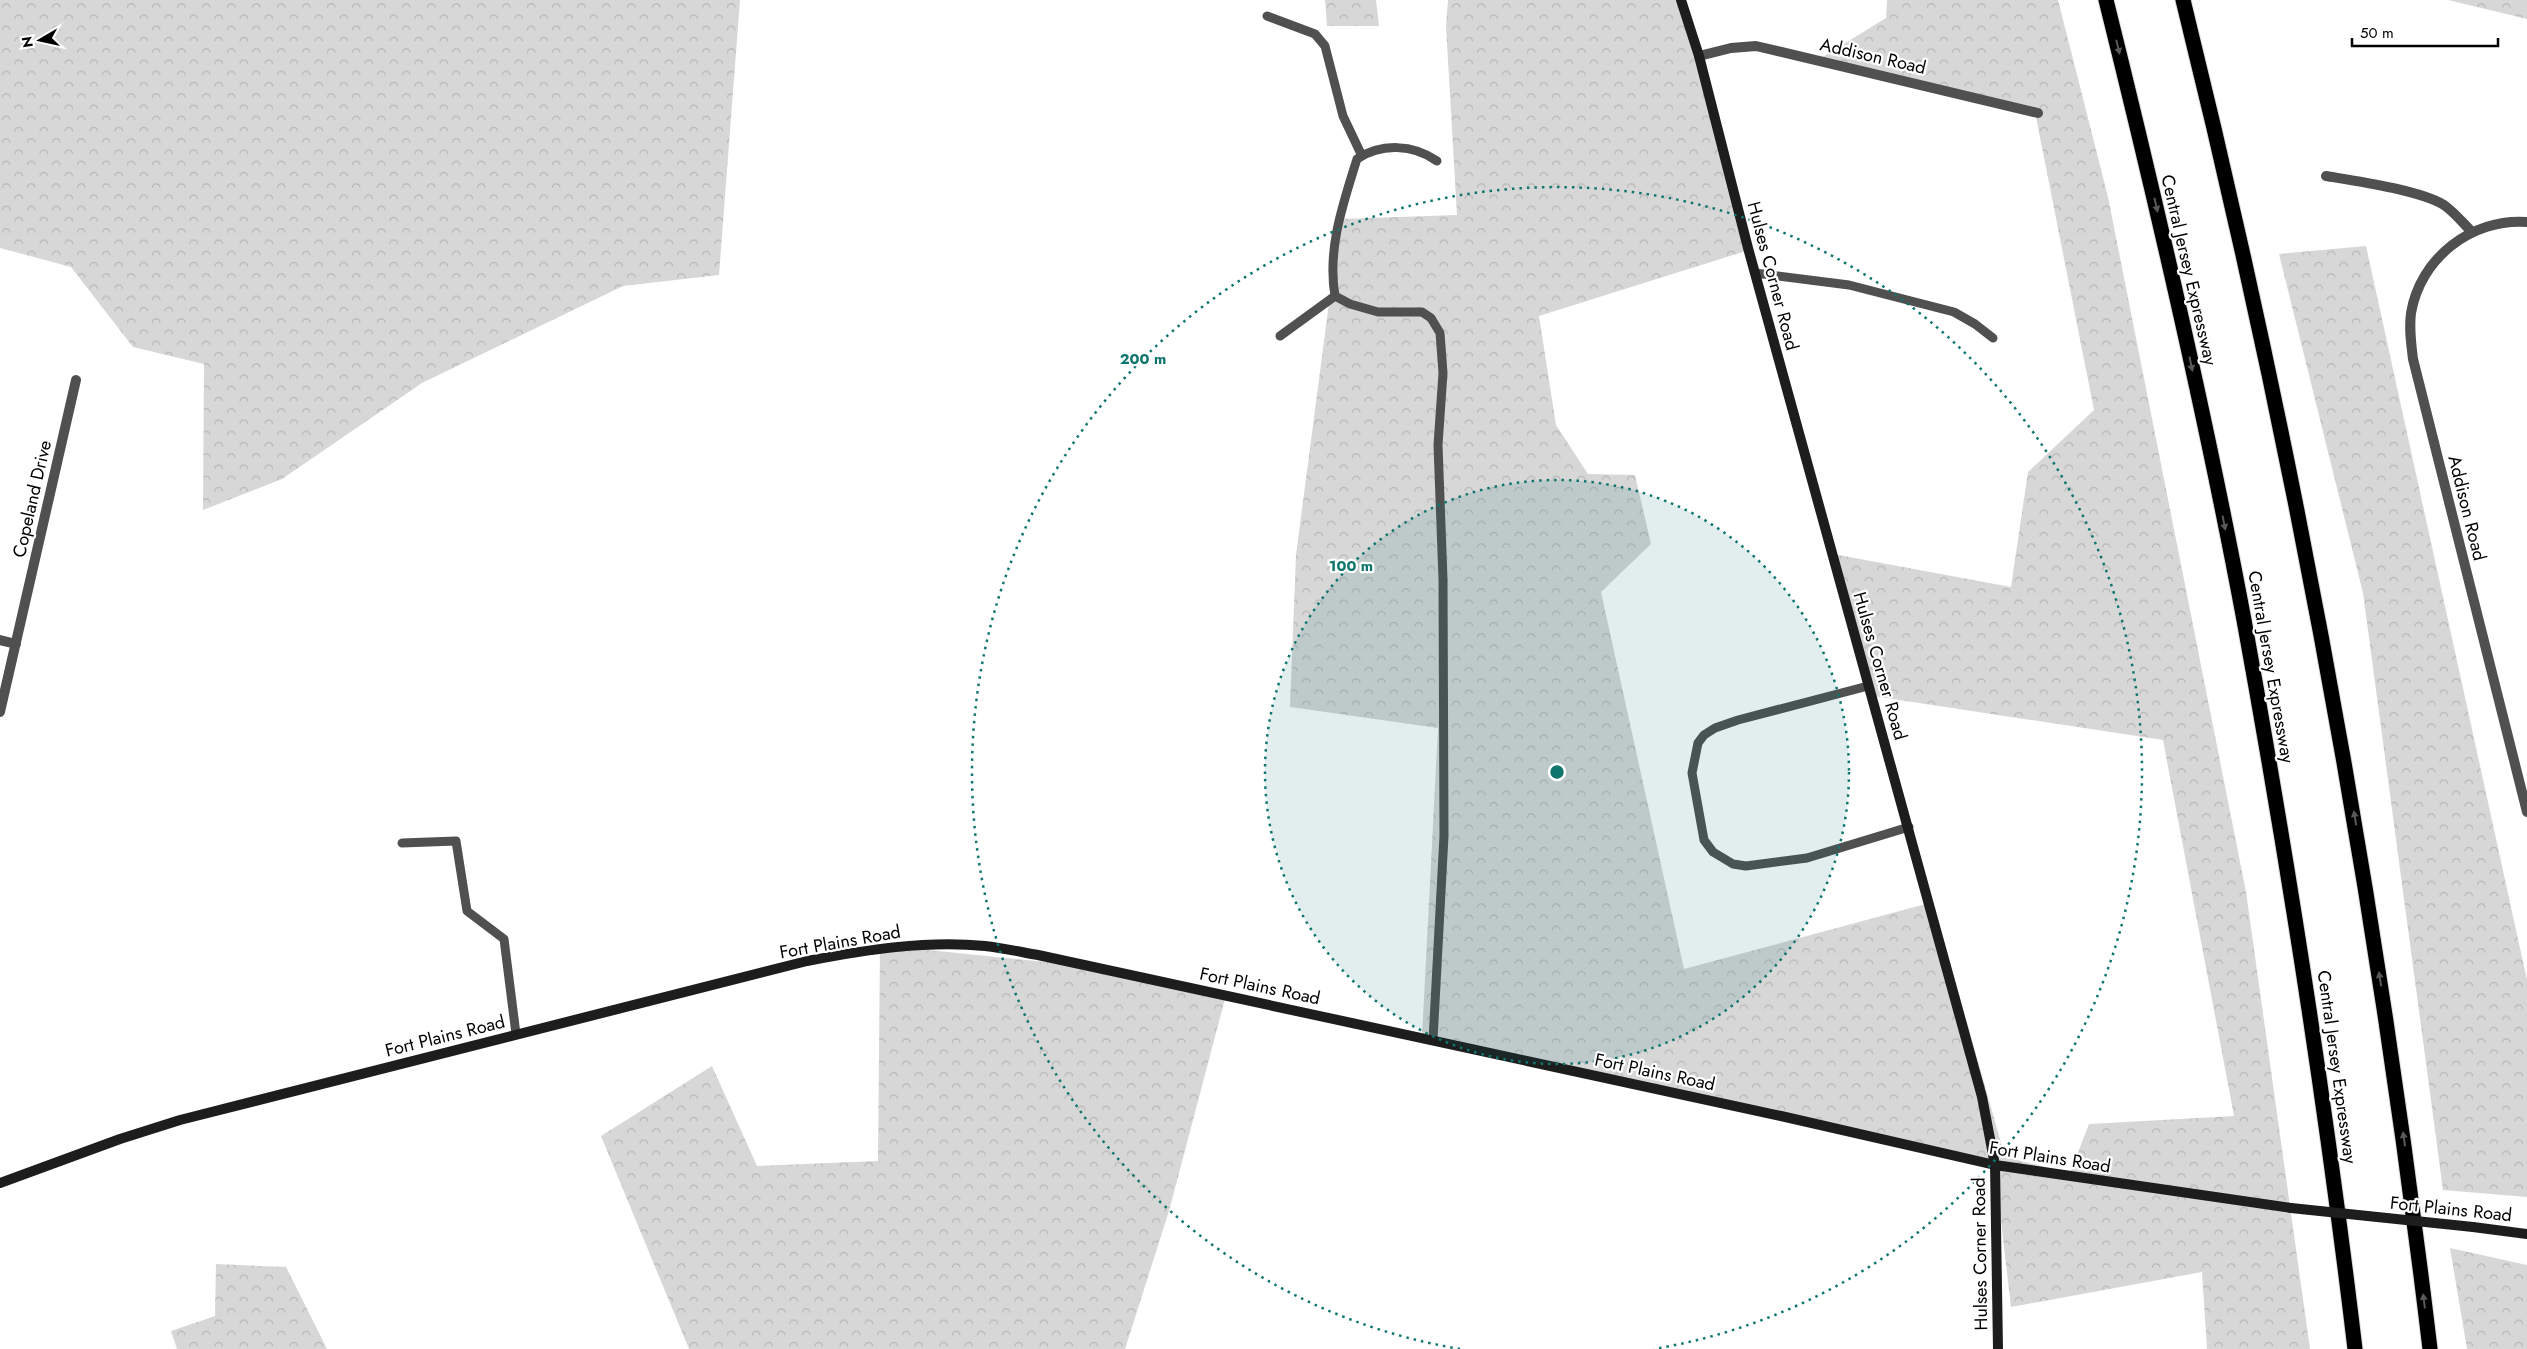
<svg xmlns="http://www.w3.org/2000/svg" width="2527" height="1349" font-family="Jost,sans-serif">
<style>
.forest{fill:url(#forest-crowns)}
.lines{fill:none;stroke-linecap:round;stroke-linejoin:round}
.highway-casing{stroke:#dbdbdb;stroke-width:17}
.lane{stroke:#505050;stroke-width:9}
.street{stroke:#505050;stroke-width:10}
.secondary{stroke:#1d1d1d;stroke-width:10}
.highway{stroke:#000;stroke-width:15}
.secondary-bridge{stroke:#1d1d1d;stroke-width:10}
.oneway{fill:#595959}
.ring{fill:none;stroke:#0f766e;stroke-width:2.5;stroke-dasharray:2.5 5}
.labels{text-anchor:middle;stroke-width:4.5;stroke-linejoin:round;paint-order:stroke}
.street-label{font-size:18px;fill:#000;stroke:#fff}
.centre{fill:#0f766e;stroke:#fff;stroke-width:2.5}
.ring-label{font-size:15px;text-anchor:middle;font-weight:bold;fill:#0f766e;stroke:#fff;stroke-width:4.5;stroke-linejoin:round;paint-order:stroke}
</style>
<defs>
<pattern id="forest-crowns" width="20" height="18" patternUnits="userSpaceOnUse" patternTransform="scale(1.25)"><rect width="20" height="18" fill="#d7d7d7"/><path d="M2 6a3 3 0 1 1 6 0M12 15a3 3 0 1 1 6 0" fill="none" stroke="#b7b7b7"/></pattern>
</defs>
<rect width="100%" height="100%" fill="#fff"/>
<path class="forest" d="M0 0H740L719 275 623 286 422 383 282 479 203 510 204 364 133 347 71 267 0 248Z
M1325 0H1376L1379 26H1327Z
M1448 0H1680L1749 250 1539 316 1556 425 1588 474 1635 475 1651 544 1601 592 1684 969 1933 902 2005 1157 2070 1173 2089 1124 2234 1116 2163 740 1873 696 1833 554 2011 587 2028 472 2094 410 2034 107 1821 58 1886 18 1887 0H2058L2108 197 2246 892 2310 1349H2207L2202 1272 2011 1307 1995 1169 1422 1036 1438 728 1290 707 1296 555 1340 219 1457 215 1446 26Z
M2448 0H2527V19Z
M2366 246 2527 980V1197L2443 1190 2363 593 2279 254Z
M880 945 1124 970 1226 995 1169 1211 1125 1349H689L601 1136 712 1066 757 1166 878 1161Z
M2450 1248 2527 1265V1349H2467Z
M216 1264 286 1267 327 1349H177L171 1331 215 1316Z"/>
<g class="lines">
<g class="highway-casing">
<path id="highway" d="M2106 0C2157 205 2205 412 2244 620 2288 862 2326 1105 2355 1349
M2183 0C2293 444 2376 894 2430 1349"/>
</g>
<path class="lane" d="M1267 16 1315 34 1325 46 1343 116 1362 156
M1755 273 1849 285 1954 312 1975 324 1993 338
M1280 336 1335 296
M1868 686 1738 720 1715 728 1704 735 1698 743 1692 773 1704 840 1713 852 1733 864 1746 866 1807 858 1909 827
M402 843 456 841 467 911 504 939 516 1034
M1433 1040 1444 836 1443 579 1438 445 1443 373 1440 333 1431 318 1422 312H1378L1350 304 1335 296C1327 249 1343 204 1357 159 1381 143 1413 144 1437 161"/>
<path class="street" d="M1699 56 1731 48 1756 46 2038 113
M2326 176C2356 181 2419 190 2444 205 2454 212 2463 223 2472 232
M2527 222C2472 218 2420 258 2411 313 2409 329 2411 343 2413 359L2527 812
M0 640 16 644
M0 712 76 380"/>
<path class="secondary" d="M1681 0 1699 56 1748 248 1982 1097 1995 1165 1998 1349
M0 1183 120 1139 180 1120 807 961C865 950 926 940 985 946 1003 948 1021 952 1038 955L1781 1116 1995 1165 2291 1208
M2473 1227 2527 1234"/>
<use href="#highway" class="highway"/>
<path class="secondary-bridge" d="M2291 1208 2473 1227"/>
</g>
<defs><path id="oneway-solid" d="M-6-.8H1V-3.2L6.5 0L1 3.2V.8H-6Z" transform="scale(1.25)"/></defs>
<g class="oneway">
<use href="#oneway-solid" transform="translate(2118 47) rotate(76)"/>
<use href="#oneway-solid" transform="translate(2156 205) rotate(77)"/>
<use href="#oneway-solid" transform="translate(2191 364) rotate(78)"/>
<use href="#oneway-solid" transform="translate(2224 523) rotate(79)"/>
<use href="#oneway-solid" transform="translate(2355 818) rotate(-99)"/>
<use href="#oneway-solid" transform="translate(2380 979) rotate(-99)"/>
<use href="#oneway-solid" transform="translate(2404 1139) rotate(-98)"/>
<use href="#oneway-solid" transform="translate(2424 1301) rotate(-97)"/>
</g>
<circle cx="1557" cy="772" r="292" fill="#0f766e" fill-opacity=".12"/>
<g class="ring">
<circle cx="1557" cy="772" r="292"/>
<path d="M1460 1349A585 585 0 1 1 1654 1349"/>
</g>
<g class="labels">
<g class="street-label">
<text transform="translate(1873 56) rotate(13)" y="6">Addison Road</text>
<text transform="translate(2189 270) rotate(77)" y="6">Central Jersey Expressway</text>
<text transform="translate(1773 276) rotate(75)" y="6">Hulses Corner Road</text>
<text transform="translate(32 499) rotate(-77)" y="6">Copeland Drive</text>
<text transform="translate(2467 508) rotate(76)" y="6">Addison Road</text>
<text transform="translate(1880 666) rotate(74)" y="6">Hulses Corner Road</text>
<text transform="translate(2271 667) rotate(80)" y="6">Central Jersey Expressway</text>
<text transform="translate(840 942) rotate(-10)" y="6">Fort Plains Road</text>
<text transform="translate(1260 986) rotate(12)" y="6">Fort Plains Road</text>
<text transform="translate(445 1036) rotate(-14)" y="6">Fort Plains Road</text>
<text transform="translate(2337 1067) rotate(82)" y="6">Central Jersey Expressway</text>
<text transform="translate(1655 1072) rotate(12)" y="6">Fort Plains Road</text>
<text transform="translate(2050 1157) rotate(9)" y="6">Fort Plains Road</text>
<text transform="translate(2451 1209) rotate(6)" y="6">Fort Plains Road</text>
<text transform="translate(1980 1254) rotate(-91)" y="6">Hulses Corner Road</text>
</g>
</g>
<circle cx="1557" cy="772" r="8" class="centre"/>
<g class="ring-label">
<text x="1143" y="364">200 m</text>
<text x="1351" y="571">100 m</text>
</g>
<g transform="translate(40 40) rotate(261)" stroke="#ffffff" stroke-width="4" paint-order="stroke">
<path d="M0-4L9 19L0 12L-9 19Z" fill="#000000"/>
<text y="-8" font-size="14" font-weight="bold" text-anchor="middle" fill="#000000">N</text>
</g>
<path d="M2352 38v8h146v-8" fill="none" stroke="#000000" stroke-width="2.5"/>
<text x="2360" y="38" font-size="15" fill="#000000" stroke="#ffffff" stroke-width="4" paint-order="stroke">50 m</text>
</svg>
